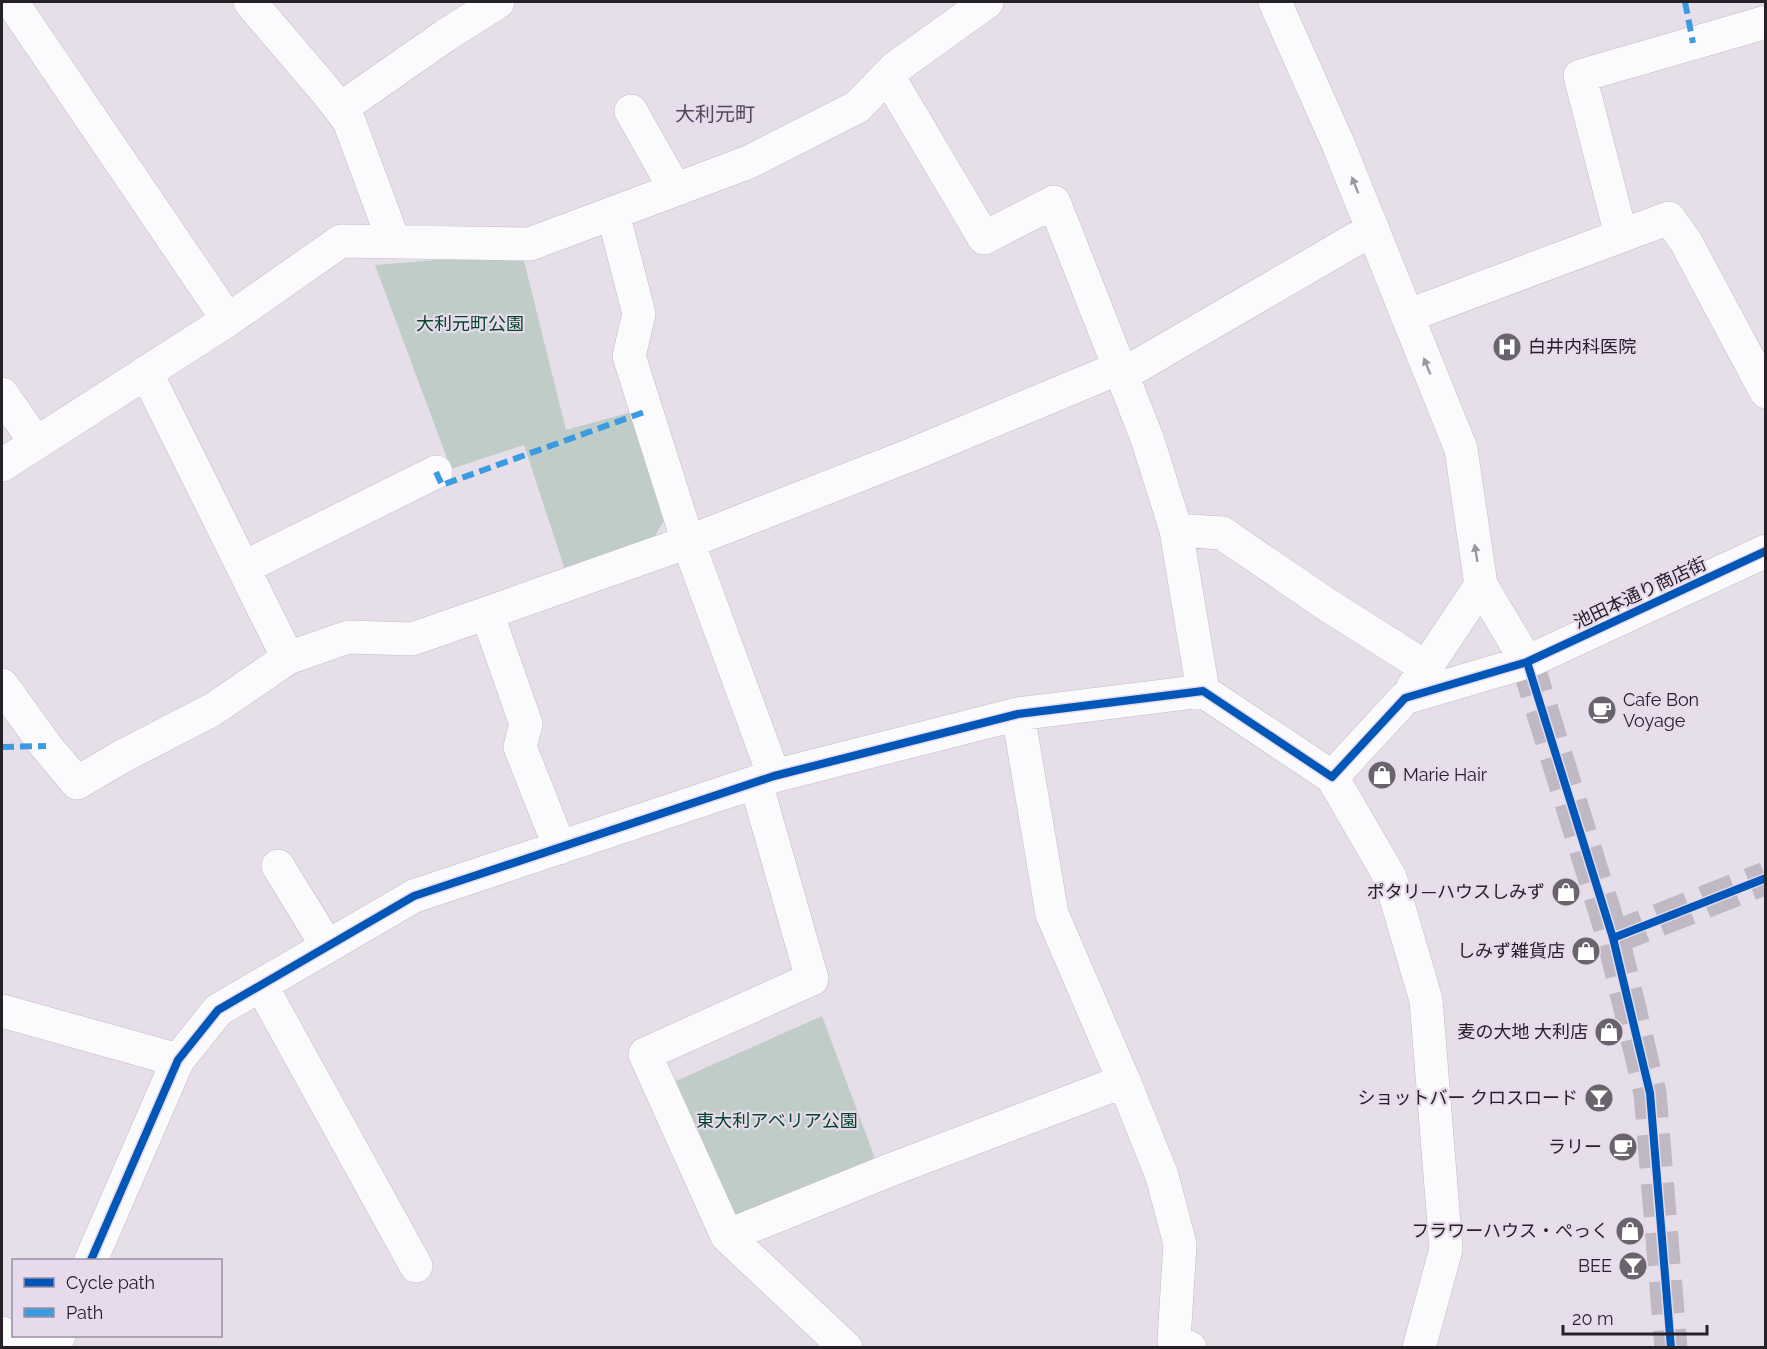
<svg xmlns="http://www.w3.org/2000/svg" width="1767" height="1349" font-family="Raleway,'Noto Sans JP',sans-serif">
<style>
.green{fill:#c0ccc7}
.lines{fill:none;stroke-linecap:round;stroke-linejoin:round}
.minor-tunnel{stroke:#c0b8c2;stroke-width:33;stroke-dasharray:33 16;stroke-linecap:butt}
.minor-casing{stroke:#c3bdc6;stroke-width:34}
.minor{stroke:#fbfafc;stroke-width:33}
.quiet{stroke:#3c9be0;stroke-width:6;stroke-dasharray:12 6;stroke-linecap:butt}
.cycleway-casing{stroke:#e7daed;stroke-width:11}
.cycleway{stroke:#0057b8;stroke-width:8}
.oneway{fill:#9b989d}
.labels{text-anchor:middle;stroke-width:4.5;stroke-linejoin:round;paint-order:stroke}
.park-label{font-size:18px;fill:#04462b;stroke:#e7daed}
.poi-label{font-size:18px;fill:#262128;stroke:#e7daed;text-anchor:end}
.street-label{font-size:18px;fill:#262128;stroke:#e7daed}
.neighbourhood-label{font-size:20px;fill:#514656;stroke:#e7daed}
</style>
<rect width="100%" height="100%" fill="#e6dee9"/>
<path class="green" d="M522 253 566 430 635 411 667 515 650 545 566 573 524 445 451 469 375 265Z
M822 1016 876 1161 733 1224 665 1086Z"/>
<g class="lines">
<path class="minor-tunnel" d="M1527 662 1613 938 1650 1093 1671 1348
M1613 938 1766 878"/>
<g class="minor-casing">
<path id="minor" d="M250 2 325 90 349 121 394 242
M1275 2 1339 146 1461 449 1481 585 1527 662
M18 11 228 320
M888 76 984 238 1054 202 1147 438 1176 530 1203 691
M340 109 446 35 498 2
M631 111 675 189
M613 213 639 314 629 356 688 542 774 776
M1621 235 1580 76 1766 22
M1407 316 1669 218 1686 242 1766 392
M146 372 288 658
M1122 375 1373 229
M2 394 36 443
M2 465 228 320 341 241 530 244 613 213 749 162 857 107 895 68 987 2
M1176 530 1222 533 1326 604 1427 668
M243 568 436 472
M487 613 526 724 520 747 560 848
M2 685 46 746 77 783 121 757 212 710 288 658 348 637 412 639 487 613 688 542 913 454 1119 368
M1413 687 1481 585
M1018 714 1052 914 1124 1081 1162 1176 1180 1244 1174 1340 1190 1348
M1332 777 1390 877 1426 1000 1446 1249 1419 1348
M756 783 812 979 645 1054 727 1236 846 1348
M278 866 327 946
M261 985 416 1266
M2 1011 178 1060
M727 1236 890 1170 1124 1081
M91 1260 178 1060 218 1010 414 896 774 776 1018 714 1203 691 1332 777 1405 698 1527 662 1766 551
M2 1333 33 1348
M54 1348 59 1336"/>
</g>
<use href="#minor" class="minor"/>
<path class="quiet" d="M1685 2 1693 43
M436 472 442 485 647 411
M2 747 46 746"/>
<g class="cycleway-casing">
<path id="cycleway" d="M1527 662 1613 938 1650 1093 1671 1348
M1613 938 1766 878
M91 1260 178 1060 218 1010 414 896 774 776 1018 714 1203 691 1332 777 1405 698 1527 662 1766 551"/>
</g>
<use href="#cycleway" class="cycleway"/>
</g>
<defs><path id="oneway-solid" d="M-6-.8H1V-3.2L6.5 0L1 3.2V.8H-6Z" transform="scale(1.5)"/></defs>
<g class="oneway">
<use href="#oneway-solid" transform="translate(1355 185) rotate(-112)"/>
<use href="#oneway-solid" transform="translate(1427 366) rotate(-112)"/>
<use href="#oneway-solid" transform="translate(1476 553) rotate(-99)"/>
</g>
<defs>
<g id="hospital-disc" transform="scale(1.5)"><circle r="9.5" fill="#69636c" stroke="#e7daed"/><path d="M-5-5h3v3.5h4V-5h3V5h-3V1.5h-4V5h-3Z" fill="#fff"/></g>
<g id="cafe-disc" transform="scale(1.5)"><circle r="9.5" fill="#69636c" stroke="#e7daed"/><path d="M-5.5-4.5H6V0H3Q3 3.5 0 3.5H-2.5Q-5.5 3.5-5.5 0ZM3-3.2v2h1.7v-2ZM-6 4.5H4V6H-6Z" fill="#fff"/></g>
<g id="shop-disc" transform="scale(1.5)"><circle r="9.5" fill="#69636c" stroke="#e7daed"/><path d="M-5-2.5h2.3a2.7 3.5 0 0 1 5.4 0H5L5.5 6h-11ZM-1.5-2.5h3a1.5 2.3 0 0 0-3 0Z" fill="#fff"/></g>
<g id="bar-disc" transform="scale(1.5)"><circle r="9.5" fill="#69636c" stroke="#e7daed"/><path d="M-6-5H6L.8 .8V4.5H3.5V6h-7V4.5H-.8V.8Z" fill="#fff"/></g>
</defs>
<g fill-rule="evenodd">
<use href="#hospital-disc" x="1507" y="347"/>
<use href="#cafe-disc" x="1602" y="710"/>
<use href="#shop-disc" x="1382" y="775"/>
<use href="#shop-disc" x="1566" y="892"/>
<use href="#shop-disc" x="1586" y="951"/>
<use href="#shop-disc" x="1609" y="1032"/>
<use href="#bar-disc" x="1599" y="1098"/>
<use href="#cafe-disc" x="1623" y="1147"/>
<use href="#shop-disc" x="1630" y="1231"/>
<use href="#bar-disc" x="1633" y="1266"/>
</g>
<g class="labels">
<g class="park-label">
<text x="470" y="330">大利元町公園</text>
<text x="777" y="1127">東大利アベリア公園</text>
</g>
<g class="poi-label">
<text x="1528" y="353" text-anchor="start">白井内科医院</text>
<text x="1623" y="706" text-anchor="start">Cafe Bon<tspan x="1623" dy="21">Voyage</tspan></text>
<text x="1403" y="781" text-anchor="start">Marie Hair</text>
<text x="1545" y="898">ポタリ―ハウスしみず</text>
<text x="1565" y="957">しみず雑貨店</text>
<text x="1588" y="1038">麦の大地 大利店</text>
<text x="1578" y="1104">ショットバー クロスロード</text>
<text x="1602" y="1153">ラリー</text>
<text x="1609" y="1237">フラワーハウス・ぺっく</text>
<text x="1612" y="1272">BEE</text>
</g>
<g class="street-label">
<text transform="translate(1640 593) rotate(-25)" y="6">池田本通り商店街</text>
</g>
<g class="neighbourhood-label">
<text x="715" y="121">大利元町</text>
</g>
</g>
<rect width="1767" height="1349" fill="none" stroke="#262128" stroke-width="6"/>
<rect x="12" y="1259" width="210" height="78" fill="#e7daed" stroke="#9a909e" stroke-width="1.5"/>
<rect x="24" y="1278" width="30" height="9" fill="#0057b8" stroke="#9a909e" stroke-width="1.5"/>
<text x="66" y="1289" font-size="18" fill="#262128">Cycle path</text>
<rect x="24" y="1308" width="30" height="9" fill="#3c9be0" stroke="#9a909e" stroke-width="1.5"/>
<text x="66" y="1319" font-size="18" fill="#262128">Path</text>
<path d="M1563 1325v9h144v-9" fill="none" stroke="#262128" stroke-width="3"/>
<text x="1572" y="1325" font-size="18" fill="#262128" stroke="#e7daed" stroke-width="4.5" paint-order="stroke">20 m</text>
</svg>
